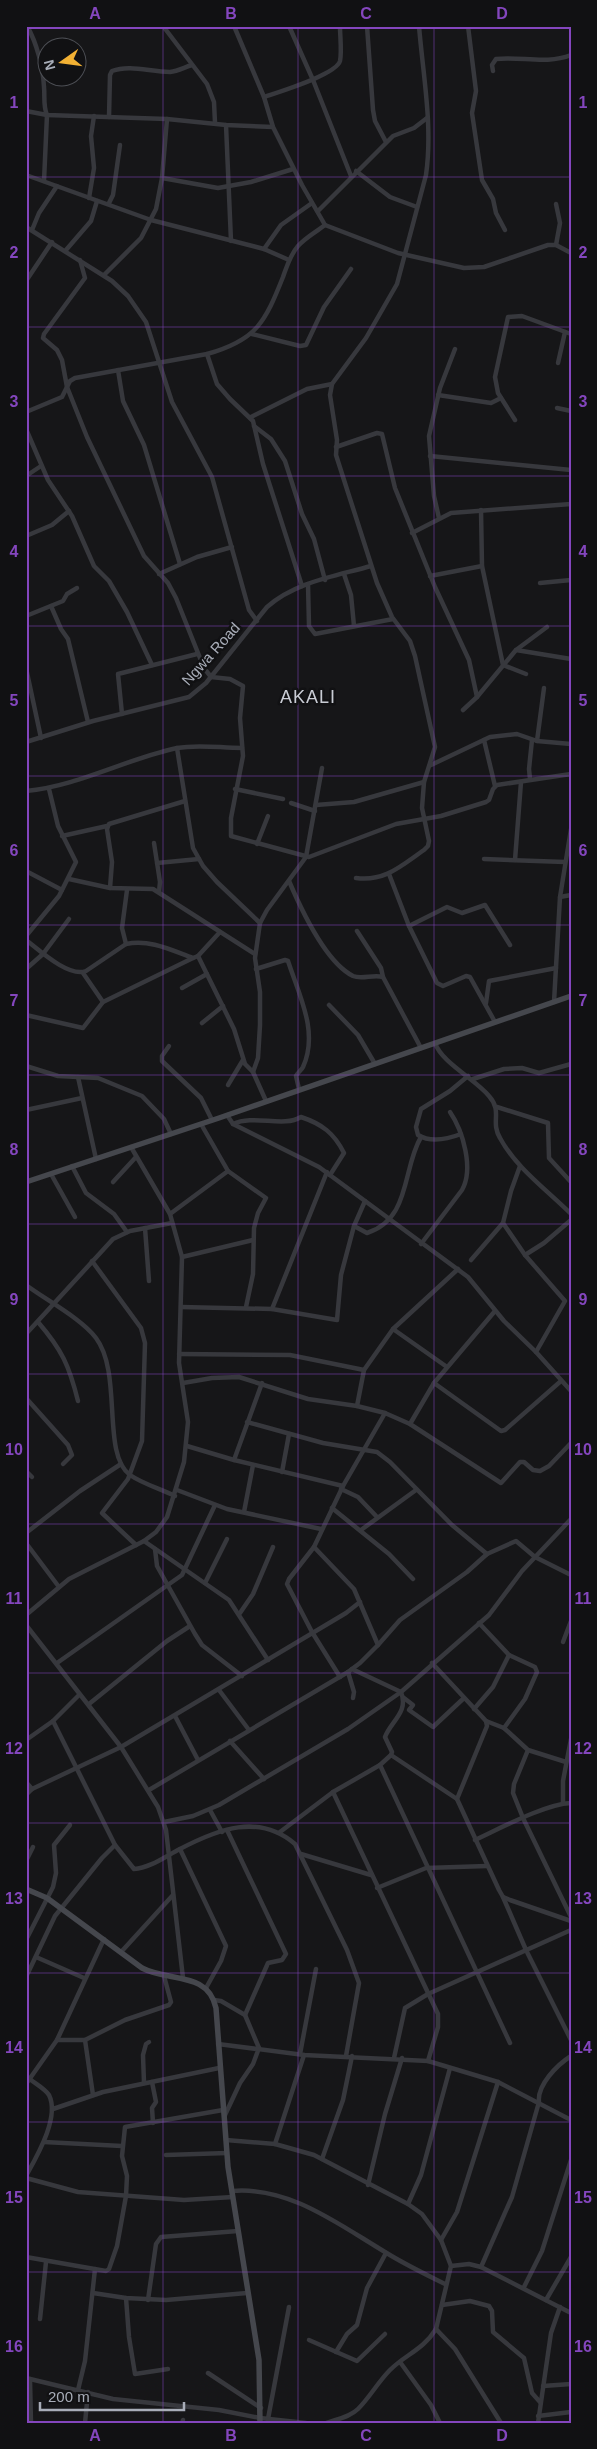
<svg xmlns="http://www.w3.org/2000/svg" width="597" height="2449" viewBox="0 0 597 2449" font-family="Arial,sans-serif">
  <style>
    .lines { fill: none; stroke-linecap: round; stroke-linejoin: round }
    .street { stroke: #37383d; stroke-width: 4.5 }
    .secondary { stroke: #45474d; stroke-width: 5.5 }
    .grid { fill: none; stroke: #8446be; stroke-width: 1; stroke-opacity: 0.55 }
    .labels { text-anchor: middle; stroke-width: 5; stroke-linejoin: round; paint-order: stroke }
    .street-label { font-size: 15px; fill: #a8adb8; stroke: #111113 }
    .quarter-label { font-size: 18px; letter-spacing: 1px; fill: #c9ccd4; stroke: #111113 }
    .neatline { fill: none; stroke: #8446be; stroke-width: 2 }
    .grid-label { font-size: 16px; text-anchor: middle; font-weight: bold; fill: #8446be }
  </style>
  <rect width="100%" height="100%" fill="#161618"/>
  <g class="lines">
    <g class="street">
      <path d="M27 26C37 43 43 68 44 87 45 97 43 106 47 115L44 181"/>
      <path d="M163 26 207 84 214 102 215 123"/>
      <path d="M234 26 264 97 273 127 302 185 325 225 398 253 464 268 484 267 548 245H556L571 253"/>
      <path d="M289 26 313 80 351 176"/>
      <path d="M367 26 373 110 375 121 386 142"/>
      <path d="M468 26 476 91 472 113 482 180 493 199 496 213 505 230"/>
      <path d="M493 71 492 65 496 59C521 56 546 65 571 55"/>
      <path d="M264 97C278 92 336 75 340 61 342 51 340 37 340 26"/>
      <path d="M26 111 47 115 167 119 226 125 273 127"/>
      <path d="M109 117 110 75 112 71C130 64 150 72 170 72 178 71 185 67 192 65"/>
      <path d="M226 125 231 241"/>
      <path d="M356 171 390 197 417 207"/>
      <path d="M26 175 151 220 264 249 289 260"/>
      <path d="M162 178 218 188 251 182 293 169"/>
      <path d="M89 198 94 168 91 136 94 116"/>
      <path d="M109 203 113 195 120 145"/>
      <path d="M318 211 393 136 414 128 427 118"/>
      <path d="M26 227 112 281 128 296 146 322 172 402 212 477 249 610 257 621"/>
      <path d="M32 230 39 213 57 186"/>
      <path d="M556 245 560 223 556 204"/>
      <path d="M264 249 281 225 312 203"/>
      <path d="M66 250 91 221 97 201"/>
      <path d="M80 260 85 278 44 334 43 338 57 350 62 360 67 387 87 437 144 556 168 583 176 598 204 668 211 677 230 679 243 686 240 718 243 756 231 818V836L309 857 396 824 441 816 486 802 489 800 493 789 497 785 571 774"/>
      <path d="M104 275 141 238 156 209 162 178 167 119"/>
      <path d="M26 281 52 242"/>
      <path d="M252 334 300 346 306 345 324 307 351 269"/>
      <path d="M207 354 217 384 230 399 253 421 263 464 302 586"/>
      <path d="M558 363 565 332"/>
      <path d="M118 370 123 401 144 445 180 564"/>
      <path d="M438 395 491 403 501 398"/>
      <path d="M557 408 571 411"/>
      <path d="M26 412 62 397 70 381 75 378 207 354C257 340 265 322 283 277 287 266 290 255 298 246 306 237 316 232 325 225"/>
      <path d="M251 417 307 389 332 384"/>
      <path d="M515 420 498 393 495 377 508 317 522 316 571 334"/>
      <path d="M254 426 271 439 285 461 302 514 314 539 325 580"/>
      <path d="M26 429 48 480 72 516 94 566 109 581 127 612 152 665"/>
      <path d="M336 447 377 433 382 434 395 488 435 587 469 660 477 697"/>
      <path d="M430 456 571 470"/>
      <path d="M26 476 41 466"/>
      <path d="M481 510 482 566 503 665 526 674"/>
      <path d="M439 518 434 496 429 436 440 388 455 349"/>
      <path d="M412 533 451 513 571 504"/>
      <path d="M26 536 52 525 69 511"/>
      <path d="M159 574 197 557 232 547"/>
      <path d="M344 574 351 595 354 626"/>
      <path d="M430 576 482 566"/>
      <path d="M540 583 571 580"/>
      <path d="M308 584 309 626 315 634 393 619"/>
      <path d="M51 606 61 629 68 639 88 722"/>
      <path d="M26 616 63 601 67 594 77 588"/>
      <path d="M516 650 571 659"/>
      <path d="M26 668 41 738"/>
      <path d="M463 710 477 697 516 650 547 627"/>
      <path d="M122 714 118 674 197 654"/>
      <path d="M484 740 495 786"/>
      <path d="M537 741 544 688"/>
      <path d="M26 742 93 721 189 697 206 683 267 607C295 582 336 576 371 566"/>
      <path d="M177 748 193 848 203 866 217 882 260 923"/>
      <path d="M431 765 490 737 517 734 537 741 571 744"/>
      <path d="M530 779 529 769 532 740"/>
      <path d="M235 789 283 799"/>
      <path d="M26 791C78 786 126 759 177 748 199 744 220 748 242 748"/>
      <path d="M291 803 315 811"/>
      <path d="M316 805 354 802 424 782"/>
      <path d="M62 836 107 826"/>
      <path d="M154 843 160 882 159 892"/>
      <path d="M257 844 268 816"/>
      <path d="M484 859 565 862"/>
      <path d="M515 860 521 782"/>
      <path d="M157 863 199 859"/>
      <path d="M26 871 62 890"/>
      <path d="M389 874 409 926 437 983 443 986 466 976 470 977 495 1022"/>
      <path d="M356 878C385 882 402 865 424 850L428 846 429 841 422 808 424 782 435 747 415 656 410 641 392 617 377 583 336 455 337 440 330 395 332 384 366 338 397 284 426 175C433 126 423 75 419 26"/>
      <path d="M69 879 110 888 153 889 255 954"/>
      <path d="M289 881C301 909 325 962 353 976 362 980 373 974 383 977"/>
      <path d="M110 888 112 862 107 829 109 824 185 801"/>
      <path d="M560 897 571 895"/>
      <path d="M409 926 447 907 462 913 485 905 510 945"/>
      <path d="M357 931 381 968 383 977 421 1048"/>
      <path d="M26 936 59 896 76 862 58 826 49 789"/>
      <path d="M26 940C39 950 69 978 86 971L126 944C150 939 171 950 193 958L198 956 220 932"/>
      <path d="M126 944 122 928 127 890"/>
      <path d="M198 956 234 1029 245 1064 253 1072 266 1101"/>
      <path d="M26 969 43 954 69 919"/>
      <path d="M256 969 285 960 288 961C299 995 319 1032 303 1067 301 1071 298 1072 296 1076L299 1089"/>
      <path d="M83 973 103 1002"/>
      <path d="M182 988 207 974"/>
      <path d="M554 1002 560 897 571 829"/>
      <path d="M486 1003 489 981 556 968"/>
      <path d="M329 1005 358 1035 375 1064"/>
      <path d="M26 1015 83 1028 103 1002 193 958"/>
      <path d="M202 1023 223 1006"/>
      <path d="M435 1043C442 1063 475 1079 489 1096 503 1112 490 1121 500 1138 516 1168 547 1190 571 1214"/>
      <path d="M169 1046 162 1056V1061L201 1098 212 1120"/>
      <path d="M26 1066 58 1076 98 1078 142 1096 164 1119 171 1134"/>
      <path d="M253 1072 258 1058 260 1025V992L255 958 260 923 267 910 306 857 322 768"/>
      <path d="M78 1077 96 1159"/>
      <path d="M473 1079 504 1069 522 1068 539 1073 571 1064"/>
      <path d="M228 1085 243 1060"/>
      <path d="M497 1107 548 1123 549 1158 570 1181"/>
      <path d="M26 1110 82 1098"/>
      <path d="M227 1115 233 1124 319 1167 468 1277 504 1321 536 1352 571 1391"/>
      <path d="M201 1124 228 1171 266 1198 258 1213 254 1228 253 1274 246 1307"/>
      <path d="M233 1124C254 1114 283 1128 301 1117 322 1124 334 1133 344 1153L330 1175"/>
      <path d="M461 1134C448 1139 431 1143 418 1135L416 1127 421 1109 450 1091 468 1076"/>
      <path d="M72 1166 86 1193 114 1214 127 1232"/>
      <path d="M520 1166 511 1191 503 1223 525 1255 565 1301 536 1352"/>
      <path d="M51 1174 75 1217"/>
      <path d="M113 1182 136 1157"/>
      <path d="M170 1214 228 1171"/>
      <path d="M354 1226 367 1233C411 1219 402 1169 421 1137"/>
      <path d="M145 1228 149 1281"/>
      <path d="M421 1244 462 1190C474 1169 463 1131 450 1112"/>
      <path d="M525 1255 544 1243 571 1220"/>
      <path d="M182 1257 253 1240"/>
      <path d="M471 1260 503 1223"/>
      <path d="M92 1261 141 1328 145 1343 142 1441 128 1479 102 1513 136 1545"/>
      <path d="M26 1285C46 1300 82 1319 96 1338 123 1374 101 1454 130 1475 143 1484 161 1489 175 1496"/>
      <path d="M181 1307 272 1309 337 1320 341 1275 354 1226 365 1201"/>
      <path d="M272 1309 327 1172"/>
      <path d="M38 1322C62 1350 69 1365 78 1401"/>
      <path d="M393 1329 447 1367"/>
      <path d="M26 1334 113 1239 130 1231 172 1223"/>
      <path d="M179 1354 290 1355 364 1370"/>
      <path d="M183 1383 212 1378 239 1377 308 1399 357 1406 385 1413 410 1424 501 1483 520 1462H524L533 1470 540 1471 549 1466 571 1443"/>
      <path d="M434 1383 501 1431 505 1430 561 1381"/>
      <path d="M26 1398 68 1445 72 1455 63 1464"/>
      <path d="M357 1406 364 1370 393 1329 458 1269"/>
      <path d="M247 1422 323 1443 377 1452 390 1462 452 1525 487 1554"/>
      <path d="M410 1424 434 1383 495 1311"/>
      <path d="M187 1446 234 1460 343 1486"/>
      <path d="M234 1460 262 1383"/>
      <path d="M26 1471 32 1477"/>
      <path d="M282 1472 289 1434"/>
      <path d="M341 1489 358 1497 377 1517"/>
      <path d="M177 1490 227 1509 321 1529"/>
      <path d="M332 1508 389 1554 413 1579"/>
      <path d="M244 1512 253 1465"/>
      <path d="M361 1530 416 1490"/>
      <path d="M26 1533 80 1491 121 1464"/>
      <path d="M144 1541 229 1600 268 1660"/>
      <path d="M26 1543 59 1587"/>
      <path d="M155 1549 157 1566 195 1634 202 1645 242 1676"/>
      <path d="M205 1583 227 1539"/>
      <path d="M240 1613 253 1594 273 1547"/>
      <path d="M26 1615 69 1579 144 1541 156 1532 167 1517 184 1462 188 1422 179 1363 182 1257 170 1214 131 1147"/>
      <path d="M479 1623 509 1655 535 1667 537 1672 525 1699 504 1728"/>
      <path d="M26 1625 121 1747 158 1807 166 1830 183 1978"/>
      <path d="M563 1642 571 1621"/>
      <path d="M378 1645 400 1620 467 1572 487 1554 516 1541 535 1557 571 1575"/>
      <path d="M57 1663 182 1575 215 1505"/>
      <path d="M432 1663 486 1721 487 1726 457 1799 499 1890 503 1897 510 1900 571 1921"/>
      <path d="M352 1669 401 1692C409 1712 391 1721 385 1737L392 1752 391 1755 457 1799"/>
      <path d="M348 1672 354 1692 353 1698"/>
      <path d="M340 1677 312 1632 287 1584 289 1579 314 1547 343 1486 385 1413"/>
      <path d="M219 1690 249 1730"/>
      <path d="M404 1698 413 1705 409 1710 433 1727 464 1698"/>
      <path d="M89 1704 167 1641 190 1626"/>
      <path d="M474 1709 493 1687 509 1655"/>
      <path d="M175 1716 198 1760"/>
      <path d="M53 1721 115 1845 134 1869C150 1868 166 1856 180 1849 218 1829 259 1813 295 1844L347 1950 359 1983 346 2056"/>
      <path d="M486 1721 504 1728 528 1750 566 1762"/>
      <path d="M26 1740 53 1721 79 1695"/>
      <path d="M230 1741 264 1779"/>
      <path d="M528 1750 514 1784 513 1793 523 1818 571 1917"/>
      <path d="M391 1755 380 1765 510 2043"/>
      <path d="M26 1782 32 1789"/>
      <path d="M149 1790 348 1672 360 1663 378 1645 354 1589 314 1547"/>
      <path d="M333 1792 438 2014V2027L428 2061"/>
      <path d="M26 1795 32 1789 121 1747 346 1613 360 1602"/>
      <path d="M563 1803V1781L571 1739"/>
      <path d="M210 1810 222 1832"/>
      <path d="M164 1822 193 1816 219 1805 348 1729 401 1692 489 1615 522 1571 571 1519"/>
      <path d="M227 1830 286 1954 282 1960 268 1963 245 2015"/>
      <path d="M280 1832 333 1792 380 1765"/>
      <path d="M475 1840C499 1829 545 1804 571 1803"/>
      <path d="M180 1849 226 1946 221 1961 206 1988"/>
      <path d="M301 1854 371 1875"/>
      <path d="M26 1861 33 1847"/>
      <path d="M377 1888 426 1868 487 1866"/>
      <path d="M503 1897 526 1950 571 2040"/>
      <path d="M27 1938 53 1887 56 1873 54 1845 70 1825"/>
      <path d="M122 1951 173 1895"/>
      <path d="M36 1957 84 1978"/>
      <path d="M26 1977 55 1916 102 1858 115 1845"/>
      <path d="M214 2000 221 2001 245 2015 259 2048 253 2064 240 2083 225 2115"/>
      <path d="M57 2040H85L125 2020 169 2005 171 2002 164 1976"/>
      <path d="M85 2040 93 2095"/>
      <path d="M218 2044 304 2055 428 2061 498 2082 571 2120"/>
      <path d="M300 2054 316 1969"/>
      <path d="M394 2058 405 2008 428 1994 571 1930"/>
      <path d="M152 2082 156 2102 152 2108 153 2123"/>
      <path d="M144 2083 143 2055 146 2044 149 2042"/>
      <path d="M26 2084 57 2040 104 1939"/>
      <path d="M53 2109 103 2092 219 2068"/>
      <path d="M226 2140 275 2144 314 2155 408 2204 422 2214 441 2240 451 2266 436 2329C423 2350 406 2354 390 2370 378 2382 370 2397 358 2409 350 2417 337 2419 326 2423"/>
      <path d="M44 2142 122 2146"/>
      <path d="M275 2144 304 2055"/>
      <path d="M166 2155 227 2153"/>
      <path d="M322 2159 343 2100 352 2056"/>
      <path d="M26 2176C37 2156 60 2117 49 2095 45 2089 36 2084 31 2080"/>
      <path d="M26 2178 78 2192 184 2200 233 2197"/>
      <path d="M368 2185 385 2114 402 2058"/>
      <path d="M232 2191C289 2186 338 2224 385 2252 404 2264 425 2274 445 2284"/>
      <path d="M408 2204 421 2175 450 2068"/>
      <path d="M441 2240 457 2212 498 2082"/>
      <path d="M26 2257 106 2271 109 2269 117 2246 126 2196 127 2176 122 2156 125 2127 223 2110"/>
      <path d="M451 2266 469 2264 481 2267 571 2313"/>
      <path d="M481 2267 512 2197 539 2102C537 2085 557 2065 571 2056"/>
      <path d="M524 2287 542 2251 571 2160"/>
      <path d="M93 2293 126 2298 166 2300 247 2293"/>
      <path d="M126 2298 129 2337 135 2374 168 2369"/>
      <path d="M148 2300 156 2244 161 2237 238 2231"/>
      <path d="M546 2300 571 2257"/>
      <path d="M442 2305 470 2301 489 2306 492 2311 493 2332 524 2358 532 2393 540 2402"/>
      <path d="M40 2319 46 2262"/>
      <path d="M436 2329 455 2349 501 2423"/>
      <path d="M309 2340 357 2361 385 2334"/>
      <path d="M336 2352 347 2334 357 2325 367 2288 386 2253"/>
      <path d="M400 2362 431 2405 440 2423"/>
      <path d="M208 2373 261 2408"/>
      <path d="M26 2378 113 2399 219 2410 260 2418 306 2423"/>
      <path d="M30 2379 31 2423"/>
      <path d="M543 2386 571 2384"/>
      <path d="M78 2390 85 2361 95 2269"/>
      <path d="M538 2416 571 2412"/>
      <path d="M268 2419 289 2307"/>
      <path d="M85 2423 88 2392"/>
      <path d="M182 2423 183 2420"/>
      <path d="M538 2423 551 2333 560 2307"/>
    </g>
    <g class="secondary">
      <path d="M26 1182 219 1118 571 996"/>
      <path d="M26 1889 47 1898 142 1968C168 1982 208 1971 216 2008L228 2167 259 2360 260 2423"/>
    </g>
  </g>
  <path class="grid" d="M163 26V2423M298 26V2423M434 26V2423M26 177H571M26 327H571M26 476H571M26 626H571M26 776H571M26 925H571M26 1075H571M26 1224H571M26 1374H571M26 1524H571M26 1673H571M26 1823H571M26 1973H571M26 2122H571M26 2272H571"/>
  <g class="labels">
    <g class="street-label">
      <text transform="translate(211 654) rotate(-48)" y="5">Ngwa Road</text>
    </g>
    <g class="quarter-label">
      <text x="308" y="703">AKALI</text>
    </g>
  </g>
  <rect width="597" height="2449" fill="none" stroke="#111113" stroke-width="55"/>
  <g transform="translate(62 62) rotate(256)"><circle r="24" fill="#111113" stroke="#4d4f55"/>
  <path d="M0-4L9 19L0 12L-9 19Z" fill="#f2b134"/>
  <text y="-8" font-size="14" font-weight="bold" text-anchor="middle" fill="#a8adb8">N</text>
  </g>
  <path d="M40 2402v8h144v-8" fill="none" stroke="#a8adb8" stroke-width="2.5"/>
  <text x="48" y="2402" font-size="15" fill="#a8adb8" stroke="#111113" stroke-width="4" paint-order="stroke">200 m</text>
  <rect x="28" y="28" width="542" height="2394" class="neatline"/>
  <g class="grid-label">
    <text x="95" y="19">A</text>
    <text x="231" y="19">B</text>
    <text x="366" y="19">C</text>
    <text x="502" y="19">D</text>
    <text x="14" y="108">1</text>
    <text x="583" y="108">1</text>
    <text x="14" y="258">2</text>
    <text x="583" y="258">2</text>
    <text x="14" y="407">3</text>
    <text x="583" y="407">3</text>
    <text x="14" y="557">4</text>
    <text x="583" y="557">4</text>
    <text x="14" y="706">5</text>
    <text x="583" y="706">5</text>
    <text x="14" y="856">6</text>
    <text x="583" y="856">6</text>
    <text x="14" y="1006">7</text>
    <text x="583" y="1006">7</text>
    <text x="14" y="1155">8</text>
    <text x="583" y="1155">8</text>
    <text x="14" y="1305">9</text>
    <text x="583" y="1305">9</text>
    <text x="14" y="1455">10</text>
    <text x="583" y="1455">10</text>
    <text x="14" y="1604">11</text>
    <text x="583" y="1604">11</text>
    <text x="14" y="1754">12</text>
    <text x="583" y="1754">12</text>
    <text x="14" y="1904">13</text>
    <text x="583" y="1904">13</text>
    <text x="14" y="2053">14</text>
    <text x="583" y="2053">14</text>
    <text x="14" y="2203">15</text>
    <text x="583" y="2203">15</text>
    <text x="14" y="2352">16</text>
    <text x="583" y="2352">16</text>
    <text x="95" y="2441">A</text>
    <text x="231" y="2441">B</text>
    <text x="366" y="2441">C</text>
    <text x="502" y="2441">D</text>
  </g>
</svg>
